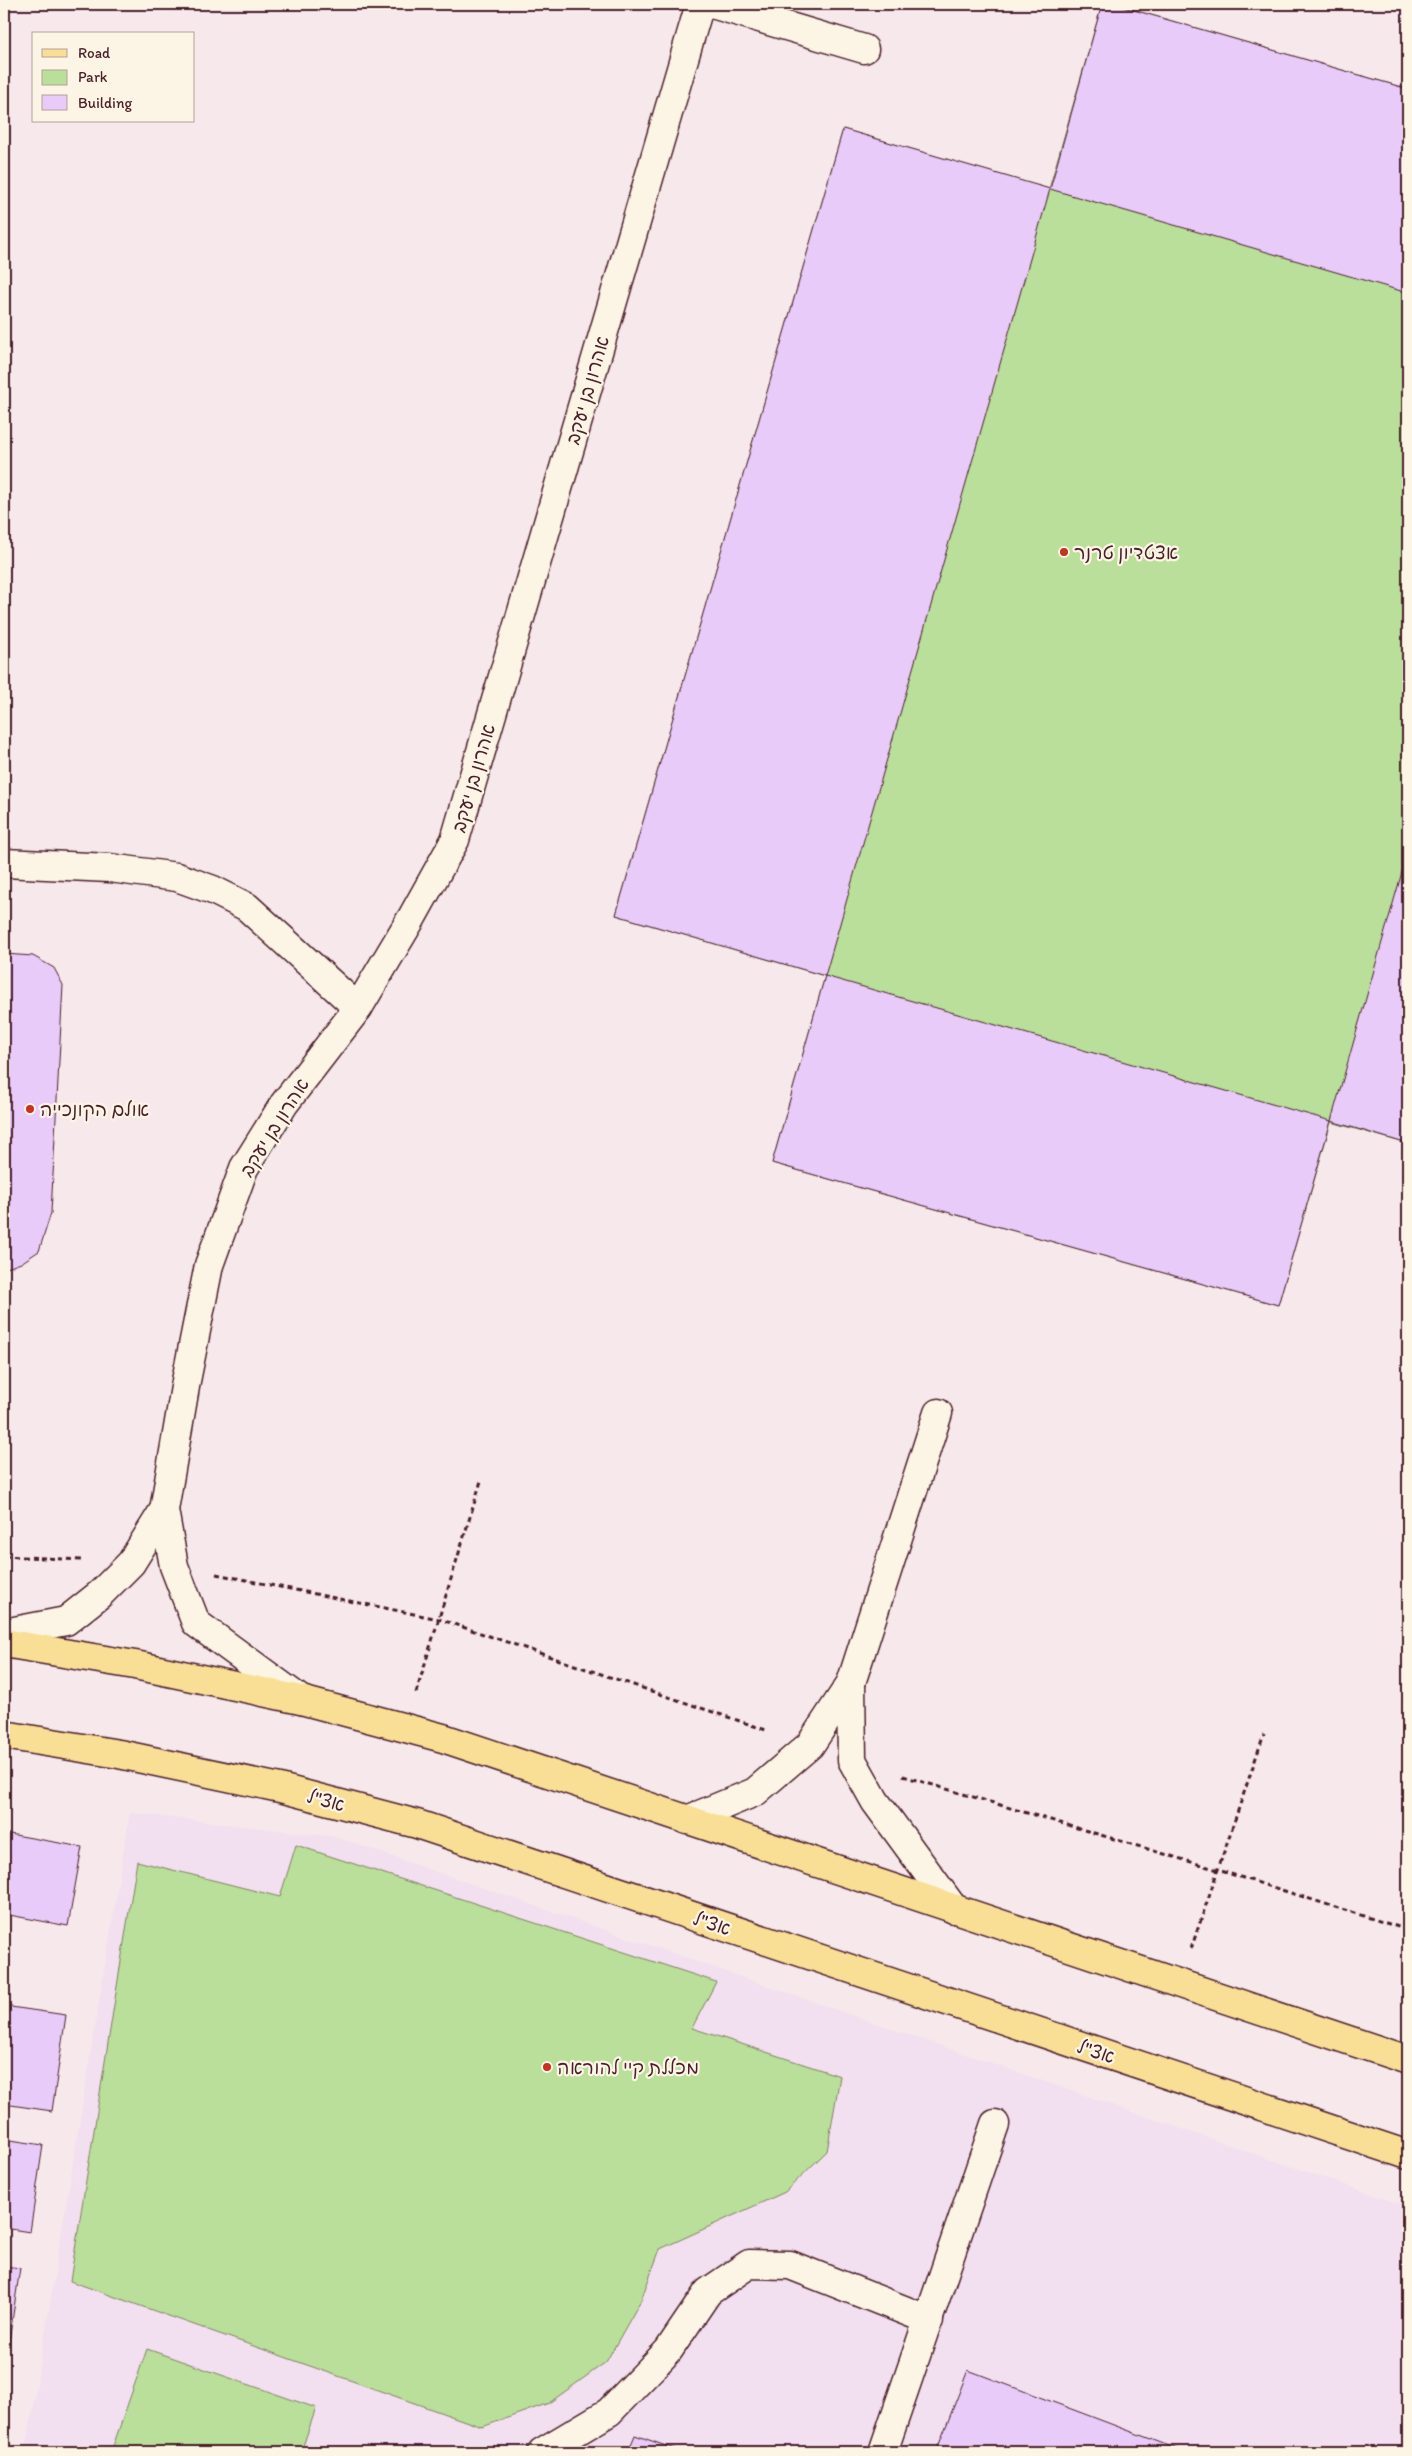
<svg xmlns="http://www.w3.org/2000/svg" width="1412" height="2456" viewBox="0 0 1412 2456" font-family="Itim,'Playpen Sans Hebrew',sans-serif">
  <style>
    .built { fill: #f2dfef }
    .green { fill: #b9df9a; stroke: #827f62 }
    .building { fill: #e8cbf9; stroke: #4a1f2b }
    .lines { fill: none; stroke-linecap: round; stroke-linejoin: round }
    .minor-casing { stroke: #4a1f2b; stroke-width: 31 }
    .major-casing { stroke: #4a1f2b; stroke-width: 31 }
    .path { stroke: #4a1f2b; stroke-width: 3; stroke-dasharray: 5 4; stroke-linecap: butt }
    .minor { stroke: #fcf5e5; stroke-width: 28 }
    .major { stroke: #f9df96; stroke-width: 28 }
    .poi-dot { fill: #c8321e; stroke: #fcf5e5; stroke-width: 2 }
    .labels { text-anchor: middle; stroke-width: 4.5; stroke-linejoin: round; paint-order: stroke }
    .street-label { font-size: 19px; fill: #4a1f2b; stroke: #fcf5e5 }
    .poi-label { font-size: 19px; fill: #4a1f2b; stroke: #fcf5e5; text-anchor: start }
  </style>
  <rect width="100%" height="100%" fill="#f6e8eb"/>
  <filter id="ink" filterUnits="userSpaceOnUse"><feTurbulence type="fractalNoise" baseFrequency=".02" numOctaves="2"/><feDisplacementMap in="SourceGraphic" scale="10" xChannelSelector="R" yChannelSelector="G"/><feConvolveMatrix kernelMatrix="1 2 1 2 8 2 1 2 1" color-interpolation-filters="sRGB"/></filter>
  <g filter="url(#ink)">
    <path class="built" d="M130 1813 335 1837 1408 2207V2452H26Z"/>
    <g class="green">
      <path d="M1102 4H1113L1408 89V1144L1331 1122 1278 1305 772 1163 825 976 616 915 843 129 1049 189Z"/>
      <path d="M296 1845 716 1982 692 2028 840 2076 827 2151 785 2192 660 2249 641 2300 606 2362 549 2403 482 2427 70 2281 137 1861 280 1897Z"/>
      <path d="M147 2349 316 2408 301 2452H111Z"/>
    </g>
    <g class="building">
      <path d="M1102 4H1113L1408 89V293L1050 189Z"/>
      <path d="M843 129 1050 189 825 976 616 915Z"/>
      <path d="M1408 851V1144L1331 1121Z"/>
      <path d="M4 954 33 956 54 968 63 985 51 1213 39 1251 21 1263 4 1269Z"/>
      <path d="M825 976 1331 1121 1278 1305 772 1163Z"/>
      <path d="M4 1833 82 1847 68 1926 4 1914Z"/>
      <path d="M4 2006 66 2015 52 2111 4 2104Z"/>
      <path d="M4 2139 43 2145 30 2232 4 2228Z"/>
      <path d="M4 2266 20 2268 7 2355H4Z"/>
      <path d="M968 2370 1185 2452H936Z"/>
      <path d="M635 2435 683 2452H628Z"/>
    </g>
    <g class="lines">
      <defs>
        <g id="minor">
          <path d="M712 4 864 49"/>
          <path d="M4 863 110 868 177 877 213 890 247 907 358 1008"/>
          <path d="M4 1633 66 1621 100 1594 131 1563 164 1510"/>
          <path d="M851 1683 852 1760 875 1801 954 1909"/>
          <path d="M301 1700 196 1623 174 1566 164 1510 186 1381 209 1265 244 1168 284 1104 358 1008 411 919 455 840 700 4"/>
          <path d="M687 1820 755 1792 810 1745 851 1683 938 1413"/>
          <path d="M542 2452 609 2412 668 2351 708 2292 749 2264 790 2265 929 2320"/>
          <path d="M883 2452 995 2124"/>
        </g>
        <g id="major">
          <path d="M4 1643 135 1665 301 1700 443 1738 1408 2060"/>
          <path d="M4 1735 119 1754 280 1788 417 1824 1408 2155"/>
        </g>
      </defs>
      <use href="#minor" class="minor-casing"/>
      <use href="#major" class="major-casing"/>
      <g class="path">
        <path d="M4 1556 83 1560"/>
        <path d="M216 1574 439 1619 769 1731"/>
        <path d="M416 1693 481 1481"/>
        <path d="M903 1776 1218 1870 1408 1930"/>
        <path d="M1191 1949 1264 1734"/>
      </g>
      <use href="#minor" class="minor"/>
      <use href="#major" class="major"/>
    </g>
  </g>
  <g class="poi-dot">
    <circle cx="1064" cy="552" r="5"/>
    <circle cx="30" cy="1109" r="5"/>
    <circle cx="547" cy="2067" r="5"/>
  </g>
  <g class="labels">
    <g class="street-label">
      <text transform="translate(587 390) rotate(-74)" y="7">אהרון בן יעקב</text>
      <text transform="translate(473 778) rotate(-74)" y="7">אהרון בן יעקב</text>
      <text transform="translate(274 1127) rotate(-58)" y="7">אהרון בן יעקב</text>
      <text transform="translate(326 1800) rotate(15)" y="7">אצ"ל</text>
      <text transform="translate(712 1923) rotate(18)" y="7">אצ"ל</text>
      <text transform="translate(1096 2051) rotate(18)" y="7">אצ"ל</text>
    </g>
    <g class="poi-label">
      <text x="1074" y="559">אצטדיון טרנר</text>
      <text x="40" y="1116">אולם הקונכייה</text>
      <text x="557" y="2074">מכללת קיי להוראה</text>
    </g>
  </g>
  <rect width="1412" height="2456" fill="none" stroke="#fcf5e5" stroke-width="20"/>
  <rect x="10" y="10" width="1392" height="2436" fill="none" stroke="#4a1f2b" stroke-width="2" filter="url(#ink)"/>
  <rect x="32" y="32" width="162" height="90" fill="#fcf5e5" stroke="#b59f9b"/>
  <rect x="42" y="49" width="25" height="8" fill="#f9df96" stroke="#b59f9b"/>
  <text x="78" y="58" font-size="15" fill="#4a1f2b">Road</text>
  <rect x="42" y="70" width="25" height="15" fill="#b9df9a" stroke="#b59f9b"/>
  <text x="78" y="82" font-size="15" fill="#4a1f2b">Park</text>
  <rect x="42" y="95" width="25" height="15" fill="#e8cbf9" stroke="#b59f9b"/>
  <text x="78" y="108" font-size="15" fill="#4a1f2b">Building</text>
</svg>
